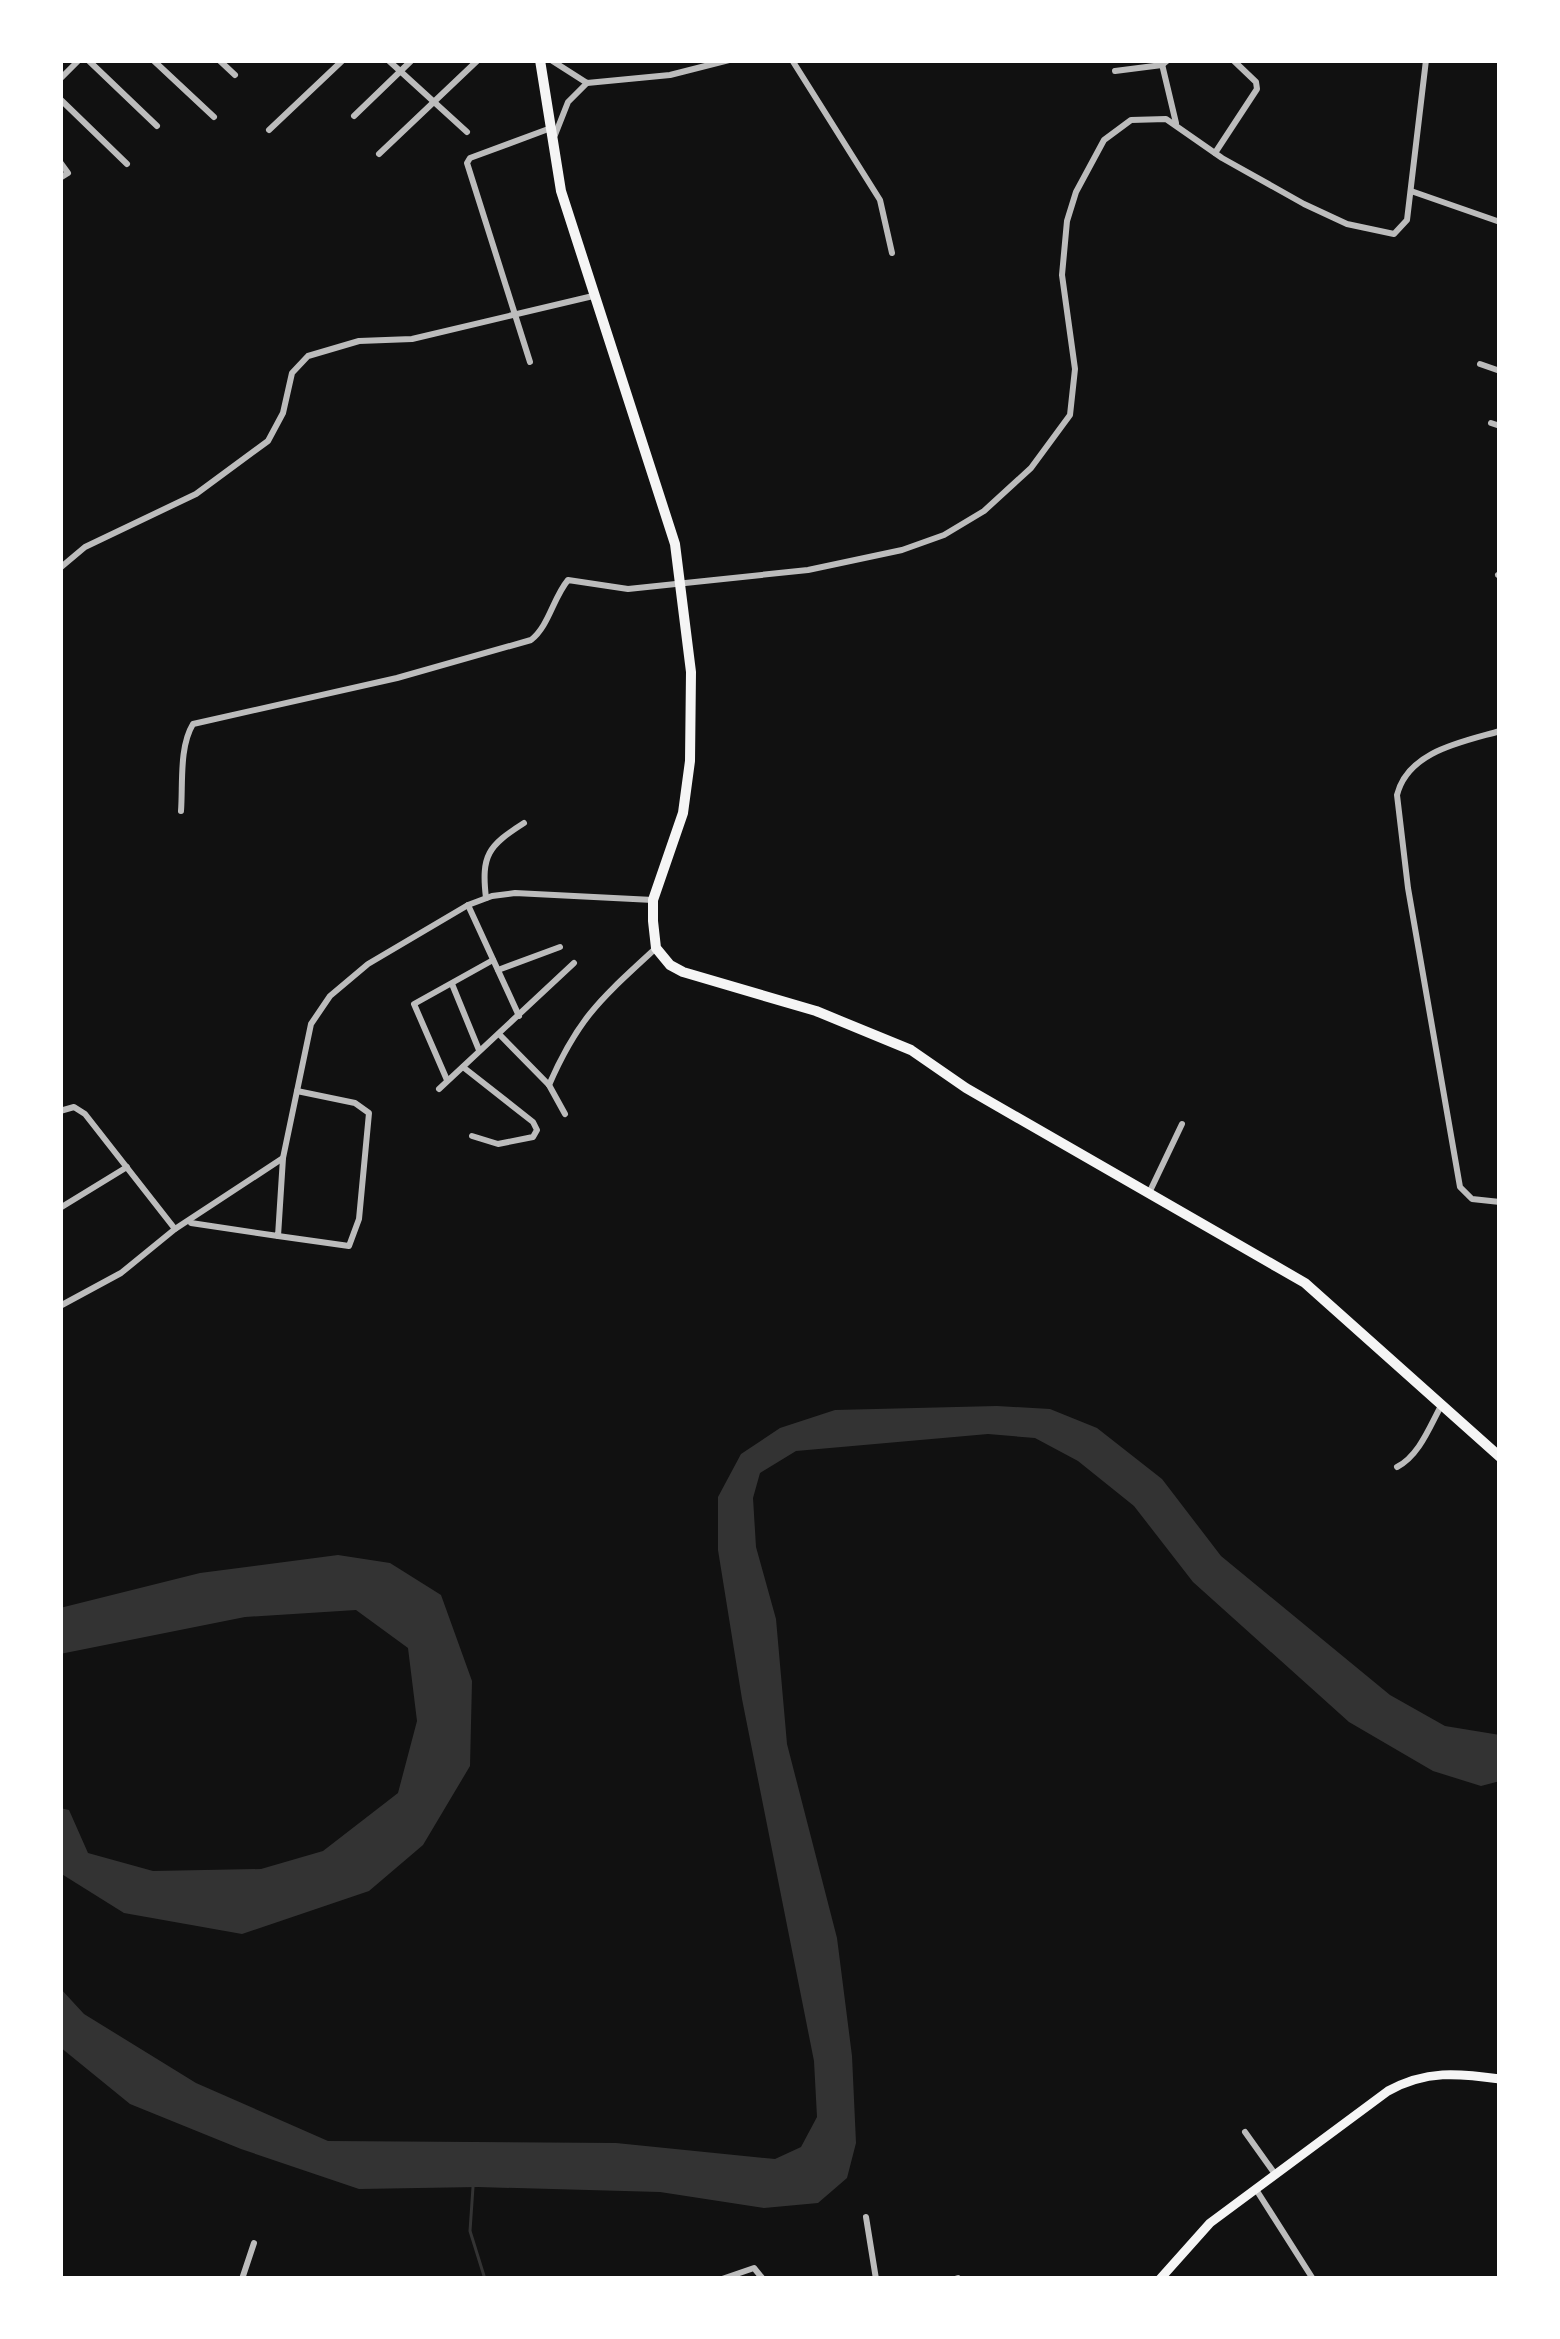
<svg xmlns="http://www.w3.org/2000/svg" width="1560" height="2339" viewBox="0 0 1560 2339" font-family="Quicksand,sans-serif">
  <style>
    .water { fill: #333 }
    .lines { fill: none; stroke-linecap: round; stroke-linejoin: round }
    .stream { stroke: #333; stroke-width: 3 }
    .minor { stroke: #bcbcbc; stroke-width: 6 }
    .primary { stroke: #f5f5f5; stroke-width: 9 }
    .trunk { stroke: #f5f5f5; stroke-width: 10 }
  </style>
  <rect width="100%" height="100%" fill="#111"/>
  <g class="water">
    <path d="M997 1406 1050 1409 1097 1428 1162 1479 1221 1556 1390 1695 1445 1726 1500 1735V1781L1481 1786 1433 1771 1349 1722 1193 1582 1134 1506 1078 1461 1035 1438 988 1434 796 1451 760 1473 753 1498 756 1547 776 1619 787 1744 837 1938 852 2056 856 2143 847 2178 818 2203 764 2208 660 2192 478 2187 359 2189 241 2149 130 2104 60 2047V1988L84 2014 196 2083 328 2141 616 2143 775 2159 801 2147 817 2117 814 2061 742 1699 718 1550V1497L741 1454 780 1428 835 1410Z"/>
    <path d="M338 1555 390 1563 441 1595 472 1681 470 1766 423 1845 369 1891 242 1934 124 1913 60 1873V1808L69 1810 88 1853 153 1871 261 1869 323 1851 398 1793 417 1721 408 1648 356 1610 245 1617 60 1654V1608L200 1573Z"/>
  </g>
  <g class="lines">
    <path class="stream" d="M473 2187 470 2231 485 2279"/>
    <g class="minor">
      <path d="M88 60 157 126"/>
      <path d="M153 60 214 117"/>
      <path d="M219 60 235 75"/>
      <path d="M388 60 467 132"/>
      <path d="M551 60 587 83 670 75 729 60"/>
      <path d="M792 60 880 200 892 253"/>
      <path d="M1161 60 1176 123"/>
      <path d="M1115 71 1162 65 1168 60"/>
      <path d="M60 79 79 60"/>
      <path d="M60 99 127 164"/>
      <path d="M354 116 412 60"/>
      <path d="M269 130 343 60"/>
      <path d="M555 135 568 102 587 83"/>
      <path d="M1215 153 1257 89 1256 82 1233 60"/>
      <path d="M379 154 478 60"/>
      <path d="M60 162 68 173 60 178"/>
      <path d="M1411 191 1500 222"/>
      <path d="M530 362 467 163 470 158 551 128"/>
      <path d="M1480 364 1500 371"/>
      <path d="M1491 423 1500 426"/>
      <path d="M60 568 85 547 196 494 268 441 283 413 292 373 308 356 359 341 412 339 593 296"/>
      <path d="M1498 575 1500 574"/>
      <path d="M1500 731C1462 742 1408 751 1397 795L1408 888 1460 1187 1472 1199 1500 1202"/>
      <path d="M181 811C183 784 179 747 193 724L397 678 531 640C549 626 553 598 568 580L628 589 808 570 902 550 944 535 984 511 1031 468 1070 415 1075 369 1062 275 1067 221 1076 192 1104 140 1131 120 1166 119 1222 158 1304 204 1347 224 1394 234 1407 220 1426 60"/>
      <path d="M486 898C481 855 488 846 524 823"/>
      <path d="M468 905 519 1016"/>
      <path d="M498 970 560 947"/>
      <path d="M452 984 479 1050"/>
      <path d="M499 1034 549 1085 565 1114"/>
      <path d="M463 1067 533 1122 537 1130 533 1137 498 1144 472 1136"/>
      <path d="M447 1080 414 1004 493 960"/>
      <path d="M549 1085C579 1016 602 998 656 948"/>
      <path d="M439 1089 574 963"/>
      <path d="M60 1111 74 1107 85 1114 175 1229"/>
      <path d="M1150 1191 1182 1124"/>
      <path d="M60 1208 127 1167"/>
      <path d="M191 1223 278 1236 283 1158"/>
      <path d="M278 1236 349 1246 359 1219 369 1113 355 1103 297 1091"/>
      <path d="M60 1306 121 1273 175 1229 283 1158 311 1024 330 996 368 964 468 905 492 896 515 893 653 900"/>
      <path d="M1397 1467C1419 1456 1430 1426 1441 1406"/>
      <path d="M1245 2132 1275 2174"/>
      <path d="M1257 2191 1313 2279"/>
      <path d="M866 2217 876 2279"/>
      <path d="M242 2279 254 2243"/>
      <path d="M722 2279 754 2268 763 2279"/>
      <path d="M955 2279 958 2278"/>
    </g>
    <path class="primary" d="M1160 2279 1210 2223 1388 2091C1426 2070 1458 2073 1500 2079"/>
    <path class="trunk" d="M540 60 561 191 675 544 691 672 690 761 683 813 653 900V921L656 948 670 965 683 972 816 1011 911 1050 966 1088 1305 1283 1500 1457"/>
  </g>
  <rect width="1560" height="2339" fill="none" stroke="#ffffff" stroke-width="126"/>
</svg>
